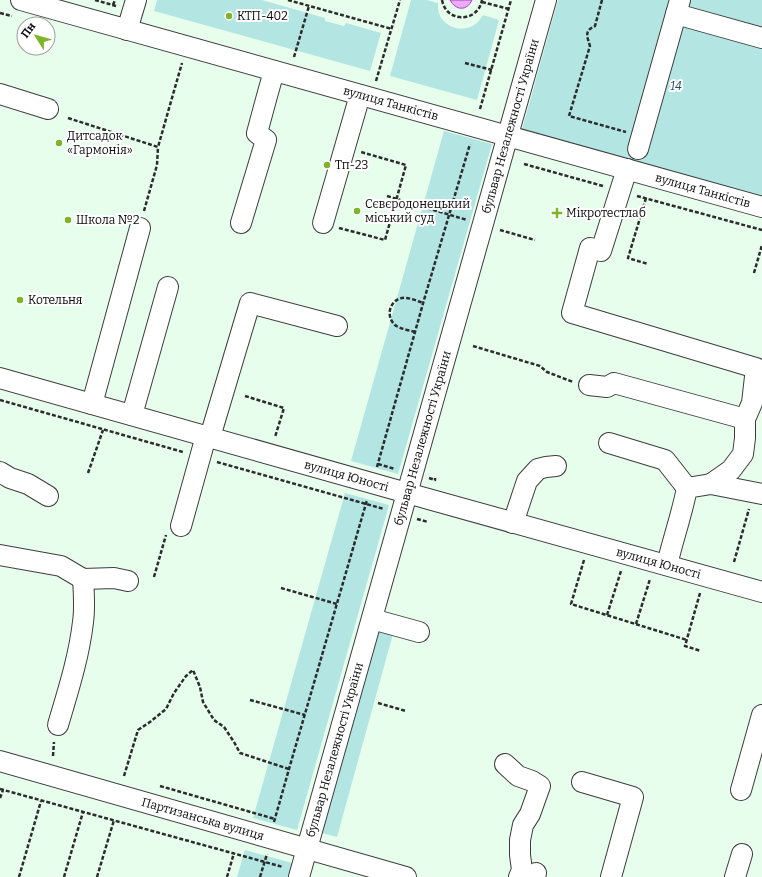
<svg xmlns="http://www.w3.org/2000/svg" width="762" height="877" viewBox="0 0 762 877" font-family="Bitter,serif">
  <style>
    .green { fill: #b3e6e3 }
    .water { fill: #e8adf4; stroke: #b337c9 }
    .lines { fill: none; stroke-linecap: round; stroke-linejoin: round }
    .minor-casing { stroke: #3d3d3d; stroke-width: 22 }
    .path { stroke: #2c2c2c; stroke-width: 2.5; stroke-dasharray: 4 2; stroke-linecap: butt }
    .minor { stroke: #fff; stroke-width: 20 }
    .poi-dot { fill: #7cb527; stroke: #fff; stroke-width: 1.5 }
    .labels { text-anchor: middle; stroke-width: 4; stroke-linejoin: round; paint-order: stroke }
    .poi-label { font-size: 12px; fill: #0a0a0a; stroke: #fff; text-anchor: start }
    .park-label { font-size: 12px; font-style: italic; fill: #1d4e5e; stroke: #fff }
    .street-label { font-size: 12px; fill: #0a0a0a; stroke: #fff }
  </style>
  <rect width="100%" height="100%" fill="#e7feed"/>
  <g class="green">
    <path d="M157 0H262L325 18V21L344 26 346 23 381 33 370 71 154 11Z"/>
    <path d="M411 0H427L438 3C438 7 438 12 440 16 447 29 465 33 477 23 479 21 481 18 483 15L499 20 477 100 390 76Z"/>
    <path d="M558 0H762V200L521 133Z"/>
    <path d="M444 131 492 144 398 474 351 461Z"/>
    <path d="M345 493 389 505 297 830 253 818Z"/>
    <path d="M379 630 393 634 337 837 322 833Z"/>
    <path d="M245 850 292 863 288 877H237Z"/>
  </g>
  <path class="water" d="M450 0H472C467 11 456 11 450 0Z"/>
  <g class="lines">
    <defs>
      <g id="minor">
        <path id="s1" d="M21 0 762 207"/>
        <path d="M680 0 676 14 762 38"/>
        <path d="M127 30 136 0"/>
        <path d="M0 94 48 109"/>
        <path d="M638 149 676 14"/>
        <path d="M627 169 601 251 590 248 572 313 756 368 752 403 745 419"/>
        <path d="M241 223 266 140 257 133 267 96 274 71"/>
        <path d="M323 223 345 147 360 95"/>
        <path id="s2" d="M0 378 407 493 762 592"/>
        <path d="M589 385 607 387 614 383 745 419V438L743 454 731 470 711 484"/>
        <path d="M92 404 140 228"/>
        <path d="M132 415 168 287"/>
        <path d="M210 437 250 303 337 326"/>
        <path d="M609 443 665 460 687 488"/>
        <path d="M0 472 10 478 28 484 48 496"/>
        <path d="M513 523 527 481 538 469 546 467 556 466"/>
        <path d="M181 526 206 436"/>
        <path d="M0 555 61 566 83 579 114 578 128 581"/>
        <path d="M667 565C673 539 682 514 687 488L711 484 762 494"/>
        <path d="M372 619 419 632"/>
        <path d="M58 725C68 691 79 657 83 622 85 608 84 593 83 579"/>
        <path id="s3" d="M0 761 406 877"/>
        <path d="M505 764 518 776 532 781 540 786 530 814 523 825 520 840V855L522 870 519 877"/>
        <path d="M582 782 633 797 611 877"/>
        <path d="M741 790 762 715"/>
        <path id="s4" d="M299 877 546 0"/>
        <path d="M534 877 536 873"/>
        <path d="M735 877 742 854"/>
      </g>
    </defs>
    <use href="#minor" class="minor-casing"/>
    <g class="path">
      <path d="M95 0 116 6"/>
      <path d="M288 0 392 29"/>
      <path d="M442 0C446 23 478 23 482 0"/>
      <path d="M602 0 595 26C584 31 587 36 590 46L569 116 626 132"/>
      <path d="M482 2 509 9"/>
      <path d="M113 5 115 0"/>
      <path d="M0 13 12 16"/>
      <path d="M294 57 309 6"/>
      <path d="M465 63 492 70"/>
      <path d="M376 81 400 0"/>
      <path d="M480 109 511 0"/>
      <path d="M68 118 158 147 182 63"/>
      <path d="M524 164 603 186"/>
      <path d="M387 196 467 220"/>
      <path d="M637 196 762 230"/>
      <path d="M646 198 628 258 648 264"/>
      <path d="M144 211 157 165 158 147"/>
      <path d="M339 228 385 240 406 165 361 152"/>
      <path d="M500 230 535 240"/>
      <path d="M754 273 762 245"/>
      <path d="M415 332C409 330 400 329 395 325 385 316 390 300 402 298 409 297 417 301 423 303"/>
      <path d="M473 346 540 366 547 372 573 382"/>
      <path d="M245 396 284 408 275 437"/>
      <path d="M0 400 183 452"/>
      <path d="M217 462 384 509"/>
      <path d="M378 464 395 469"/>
      <path d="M377 467 424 300 470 144"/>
      <path d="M88 473 103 430"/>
      <path d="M429 478 435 480V478"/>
      <path d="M417 519 428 522"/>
      <path d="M584 560 571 604 687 640"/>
      <path d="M734 562 749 509"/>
      <path d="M154 577 166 535"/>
      <path d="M281 588 337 604"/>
      <path d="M700 593 685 646 701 651"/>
      <path d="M607 615 621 571"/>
      <path d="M636 624 650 579"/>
      <path d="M250 700 305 715"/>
      <path d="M378 703 406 711"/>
      <path d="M53 756 54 742"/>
      <path d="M124 776 138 730 150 722 166 709 174 693 186 676 193 670 200 687 203 702 214 720 224 727 234 742 240 753 289 769"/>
      <path d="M160 786 275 819"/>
      <path d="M0 789 283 867"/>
      <path d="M0 798 3 790"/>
      <path d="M274 822 289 769 367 500"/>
      <path d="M19 877 41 801"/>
      <path d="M64 877 83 812"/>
      <path d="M97 877 114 820"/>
      <path d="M227 877 234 853"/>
      <path d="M260 877 267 854"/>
    </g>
    <use href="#minor" class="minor"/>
  </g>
  <g class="poi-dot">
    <circle cx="229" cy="16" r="4"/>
    <circle cx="59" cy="143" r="4"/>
    <circle cx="327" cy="165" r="4"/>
    <circle cx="357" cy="211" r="4"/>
    <path d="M555 207h4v4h4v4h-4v4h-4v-4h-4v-4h4z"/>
    <circle cx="68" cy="220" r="4"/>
    <circle cx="20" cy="300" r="4"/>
  </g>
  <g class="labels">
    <g class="poi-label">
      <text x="237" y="20">КТП-402</text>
      <text x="67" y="140">Дитсадок<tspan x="67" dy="14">«Гармонія»</tspan></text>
      <text x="335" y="169">Тп-23</text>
      <text x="365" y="208">Сєвєродонецький<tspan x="365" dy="14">міський суд</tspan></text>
      <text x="566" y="217">Мікротестлаб</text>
      <text x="76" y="224">Школа №2</text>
      <text x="28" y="304">Котельня</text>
    </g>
    <g class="park-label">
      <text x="676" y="90">14</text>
    </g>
    <g class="street-label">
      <text dy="4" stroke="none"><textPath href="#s1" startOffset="384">вулиця Танкістів</textPath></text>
      <text dy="4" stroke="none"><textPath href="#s4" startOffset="780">бульвар Незалежності України</textPath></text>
      <text dy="4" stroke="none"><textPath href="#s1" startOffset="708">вулиця Танкістів</textPath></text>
      <text dy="4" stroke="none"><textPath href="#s4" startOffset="456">бульвар Незалежності України</textPath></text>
      <text dy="4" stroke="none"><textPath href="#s2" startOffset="360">вулиця Юності</textPath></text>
      <text dy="4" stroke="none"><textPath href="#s2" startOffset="684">вулиця Юності</textPath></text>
      <text dy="4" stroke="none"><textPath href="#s4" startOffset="132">бульвар Незалежності України</textPath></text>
      <text dy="4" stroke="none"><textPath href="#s3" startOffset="211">Партизанська вулиця</textPath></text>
    </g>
  </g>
  <g transform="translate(36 36) rotate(307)"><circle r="19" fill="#ffffff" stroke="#9d9d9d"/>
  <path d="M0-3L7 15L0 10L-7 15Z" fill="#7cb527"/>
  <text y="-6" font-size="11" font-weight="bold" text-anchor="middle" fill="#0a0a0a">Пн</text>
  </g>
</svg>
